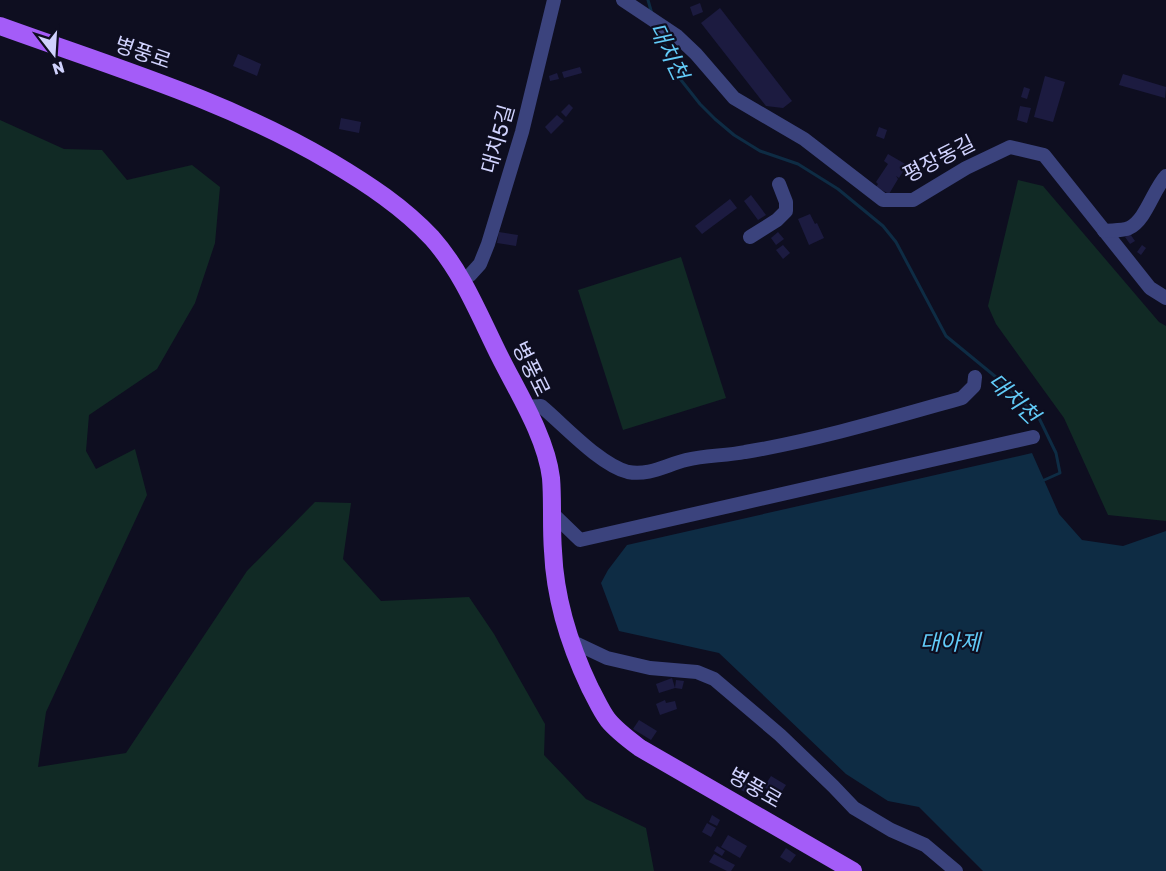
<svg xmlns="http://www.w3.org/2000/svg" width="1166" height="871" viewBox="0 0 1166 871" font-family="Rubik,'Noto Sans KR',sans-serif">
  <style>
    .green { fill: #112a25 }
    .water { fill: #0e2c44 }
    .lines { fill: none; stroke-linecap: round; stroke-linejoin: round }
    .stream { stroke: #0e2c44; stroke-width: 3 }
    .building { fill: #1c1b40 }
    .minor { stroke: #3b437d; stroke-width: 14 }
    .major { stroke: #a45cf8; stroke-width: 18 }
    .labels { text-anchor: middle; stroke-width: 4.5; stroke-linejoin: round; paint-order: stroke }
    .street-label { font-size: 21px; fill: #d0d2fd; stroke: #0e0e20 }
    .water-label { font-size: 22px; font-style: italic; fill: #62cbf8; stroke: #0e0e20 }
  </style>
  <rect width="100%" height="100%" fill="#0e0e20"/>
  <g class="green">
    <path d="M0 120 64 149 102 150 127 180 192 165 220 187 215 243 195 303 157 369 89 415 86 451 96 469 135 449 147 495 46 712 38 767 126 753 247 571 315 502 351 503 343 559 381 601 469 597 494 634 545 724 544 755 586 799 646 828 654 871H0Z"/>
    <path d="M1018 180 1043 186 1159 322 1166 326V521L1108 515 1064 418 996 324 988 306Z"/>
    <path d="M681 257 726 398 623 430 578 290Z"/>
  </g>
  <path class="water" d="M1032 453 1059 514 1082 540 1123 546 1166 531V871H983L919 807 888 801 846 774 719 653 619 631 601 583 608 570 627 545Z"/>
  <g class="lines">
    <g class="stream">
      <path d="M648 0 652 14"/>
      <path d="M655 26 656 32 669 51 677 75 700 104 715 119 734 135 760 151 798 164 838 189 883 226 896 242 946 336 1002 382 1039 418 1056 453 1060 473 1042 481"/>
    </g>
  </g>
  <g class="building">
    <path d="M700 3 703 12 693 16 690 7Z"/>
    <path d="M720 8 792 101 783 108 766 106 701 23Z"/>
    <path d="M238 54 261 64 257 76 233 66Z"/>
    <path d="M580 67 582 73 564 78 562 72Z"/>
    <path d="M557 73 559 79 550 81 549 76Z"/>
    <path d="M1123 74 1166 87 1165 98 1119 85Z"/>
    <path d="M1045 76 1065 82 1053 122 1034 117Z"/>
    <path d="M1024 87 1030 89 1027 99 1021 97Z"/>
    <path d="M569 104 573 108 566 117 561 112Z"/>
    <path d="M1020 106 1031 108 1027 123 1017 120Z"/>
    <path d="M557 115 564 121 551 134 545 127Z"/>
    <path d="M341 118 361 122 359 133 339 129Z"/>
    <path d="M879 127 887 130 884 139 876 136Z"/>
    <path d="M888 154 907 165 899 178 896 176 898 179 889 194 876 187 878 184 876 182 888 164 884 161Z"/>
    <path d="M751 195 766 215 758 220 744 201Z"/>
    <path d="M730 199 737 208 702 234 695 226Z"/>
    <path d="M810 214 815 224 817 223 824 238 809 245 798 219Z"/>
    <path d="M499 232 518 235 516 246 497 243Z"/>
    <path d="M778 232 784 239 776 245 771 238Z"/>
    <path d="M1130 234 1135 241 1130 244 1125 237Z"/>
    <path d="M783 245 790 253 783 259 776 250Z"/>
    <path d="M1142 245 1146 248 1141 255 1137 252Z"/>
    <path d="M672 678 675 688 659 693 656 684Z"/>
    <path d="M676 680 684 681 682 689 675 688Z"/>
    <path d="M665 700 666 703 675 701 677 709 660 715 656 704Z"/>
    <path d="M639 720 657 731 651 740 633 729Z"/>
    <path d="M771 776 786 785 779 796 764 787Z"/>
    <path d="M746 781 765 792 760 800 741 790Z"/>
    <path d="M712 815 720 820 717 826 709 822Z"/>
    <path d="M707 823 716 828 711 837 702 832Z"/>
    <path d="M728 835 747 846 740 858 721 847Z"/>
    <path d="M717 846 725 851 722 856 714 851Z"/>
    <path d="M786 848 796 855 790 863 780 857Z"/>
    <path d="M714 854 735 865 731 871H727L709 862Z"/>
  </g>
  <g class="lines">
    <g class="minor">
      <path d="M623 0 677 36 696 54 734 98 804 139 883 200H913L966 168 1010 147 1044 155 1150 288 1166 298"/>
      <path d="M1104 231C1112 230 1122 231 1129 228 1146 220 1153 190 1166 176"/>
      <path d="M750 237 777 220 786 211V202L779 184"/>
      <path d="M463 279 470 275 480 264 488 244 522 132 554 0"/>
      <path d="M525 407 541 406C564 425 600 465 628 472 649 476 666 465 686 460 705 455 725 456 745 452 818 440 891 418 962 398L974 386 975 377"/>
      <path d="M552 513 580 540 1033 437"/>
      <path d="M571 641 607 658 650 668 697 672 714 679 780 735 833 786 854 808 891 830 925 845 956 871"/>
    </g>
    <path class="major" d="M0 26C113 67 228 101 331 162 368 184 403 207 432 238 463 273 479 315 500 357 518 393 546 437 551 478 553 502 551 527 553 551 555 599 570 646 590 688 596 699 601 711 608 720 617 731 628 739 640 748L853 871"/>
  </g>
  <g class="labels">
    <g class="street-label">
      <text transform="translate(143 53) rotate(19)" y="7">병풍로</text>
      <text transform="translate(498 139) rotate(-74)" y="7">대치5길</text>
      <text transform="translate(939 159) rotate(-27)" y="7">평장동길</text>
      <text transform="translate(531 369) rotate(64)" y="7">병풍로</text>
      <text transform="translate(755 788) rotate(30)" y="7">병풍로</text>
    </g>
    <g class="water-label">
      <text transform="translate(669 51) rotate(64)" y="8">대치천</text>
      <text transform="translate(1014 398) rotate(44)" y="8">대치천</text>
      <text x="950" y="650">대아제</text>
    </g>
  </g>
  <g transform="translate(54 54) rotate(163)" stroke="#0e0e20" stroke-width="4.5" paint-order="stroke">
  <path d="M0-4.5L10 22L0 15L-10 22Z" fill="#d0d2fd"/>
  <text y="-9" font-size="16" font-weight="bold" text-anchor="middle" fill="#d0d2fd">N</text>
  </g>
</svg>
